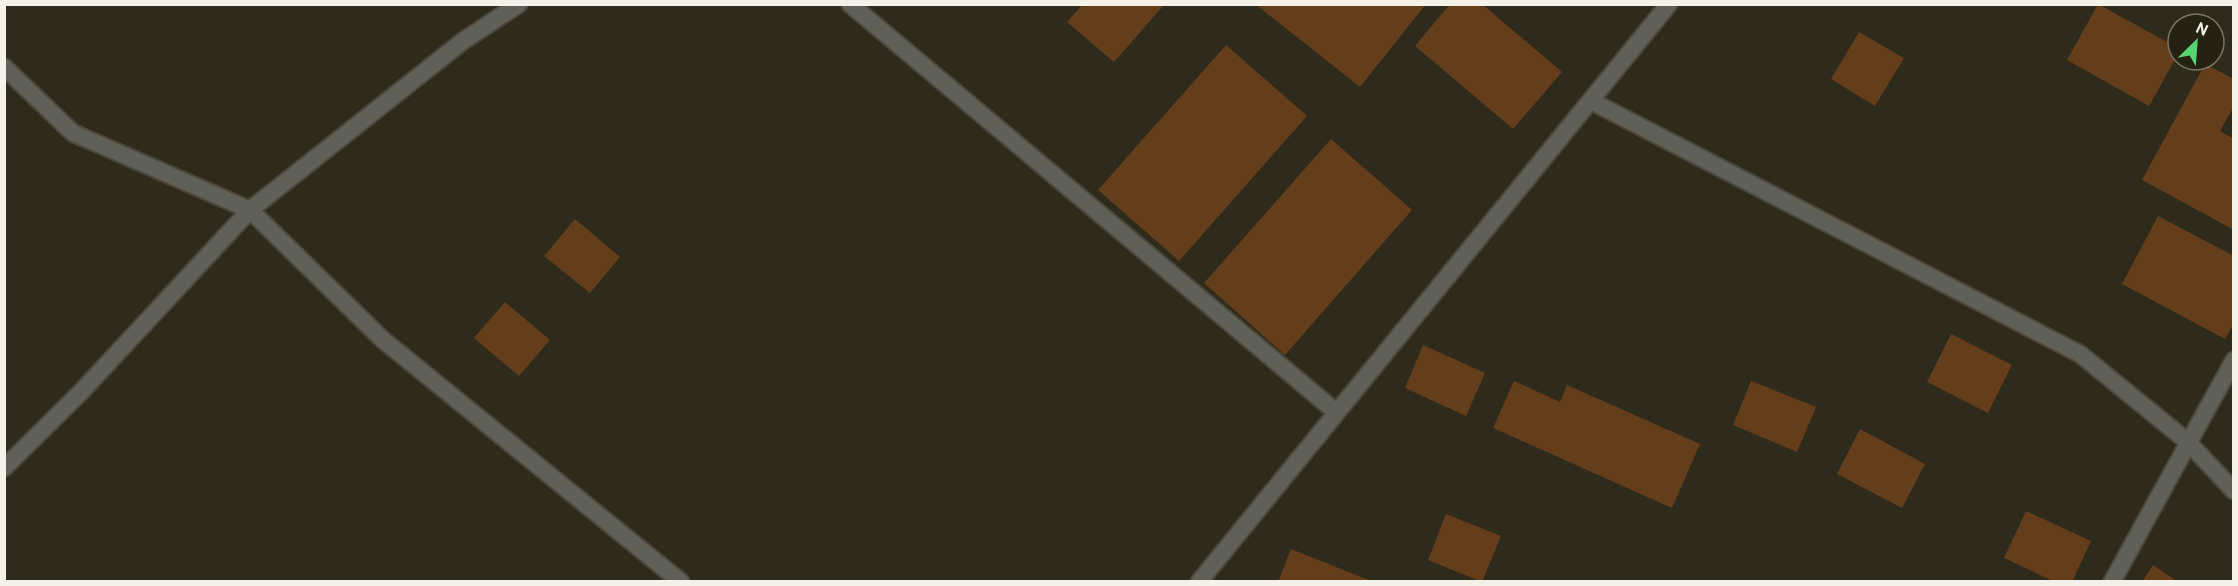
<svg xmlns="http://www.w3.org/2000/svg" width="2238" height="586" viewBox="0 0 2238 586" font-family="Overpass,sans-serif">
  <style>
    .building { fill: #643d1b }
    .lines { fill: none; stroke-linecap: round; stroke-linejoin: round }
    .minor-casing { stroke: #4b4739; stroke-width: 20 }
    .tertiary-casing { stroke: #4b4739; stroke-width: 20 }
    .minor { stroke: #5f6159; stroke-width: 16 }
    .tertiary { stroke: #5f6159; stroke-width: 16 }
  </style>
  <rect width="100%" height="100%" fill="#2f2b1c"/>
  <g class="building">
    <path d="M1255 4H1426L1360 87Z"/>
    <path d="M1450 4H1482L1562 72 1513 129 1415 46Z"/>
    <path d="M2098 4 2178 48V54L2149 106 2067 60Z"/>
    <path d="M1082 5H1164L1114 62 1067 22Z"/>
    <path d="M1859 32 1904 58 1875 106 1831 79Z"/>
    <path d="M1226 45 1307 116 1179 261 1098 190Z"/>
    <path d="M2205 64 2234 79V106L2220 131 2234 139V230L2142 180Z"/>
    <path d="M1331 139 1412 210 1285 355 1204 283Z"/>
    <path d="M2158 216 2234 256V323L2225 339 2122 284Z"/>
    <path d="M575 219 620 257 590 293 544 256Z"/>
    <path d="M505 302 550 340 519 376 474 338Z"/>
    <path d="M1951 334 2012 365 1988 413 1927 382Z"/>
    <path d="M1423 345 1485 373 1466 416 1405 388Z"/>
    <path d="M1514 381 1560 402 1567 385 1700 444 1672 508 1493 428Z"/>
    <path d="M1751 381 1816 407 1797 452 1733 425Z"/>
    <path d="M1860 429 1925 464 1902 508 1837 474Z"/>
    <path d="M2026 511 2091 541 2072 582H2055L2004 558Z"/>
    <path d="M1446 514 1501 536 1482 582 1428 560Z"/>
    <path d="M1291 549 1371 581V582H1278Z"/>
    <path d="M2153 565 2178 582H2142Z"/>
  </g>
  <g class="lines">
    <defs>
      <g id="minor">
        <path d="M850 4 1336 412"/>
        <path d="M4 67 73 133 250 210 382 339 681 582"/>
        <path d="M1591 101 2080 354 2188 442 2234 491"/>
        <path d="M4 468 81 392 250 210 463 41 519 4"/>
        <path d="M2112 582 2234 360"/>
      </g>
      <path id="tertiary" d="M1199 582 1669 4"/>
    </defs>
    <use href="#minor" class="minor-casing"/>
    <use href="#tertiary" class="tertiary-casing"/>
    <use href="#minor" class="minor"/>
    <use href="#tertiary" class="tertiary"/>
  </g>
  <rect width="2238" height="586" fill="none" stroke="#f4f2e8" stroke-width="12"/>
  <g transform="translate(2196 42) rotate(25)"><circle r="28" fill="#252213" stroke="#787568" stroke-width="1.5"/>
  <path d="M0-4.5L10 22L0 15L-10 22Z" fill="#55d672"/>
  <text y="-9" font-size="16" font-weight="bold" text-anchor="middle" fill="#f4f2e8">N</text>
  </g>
</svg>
